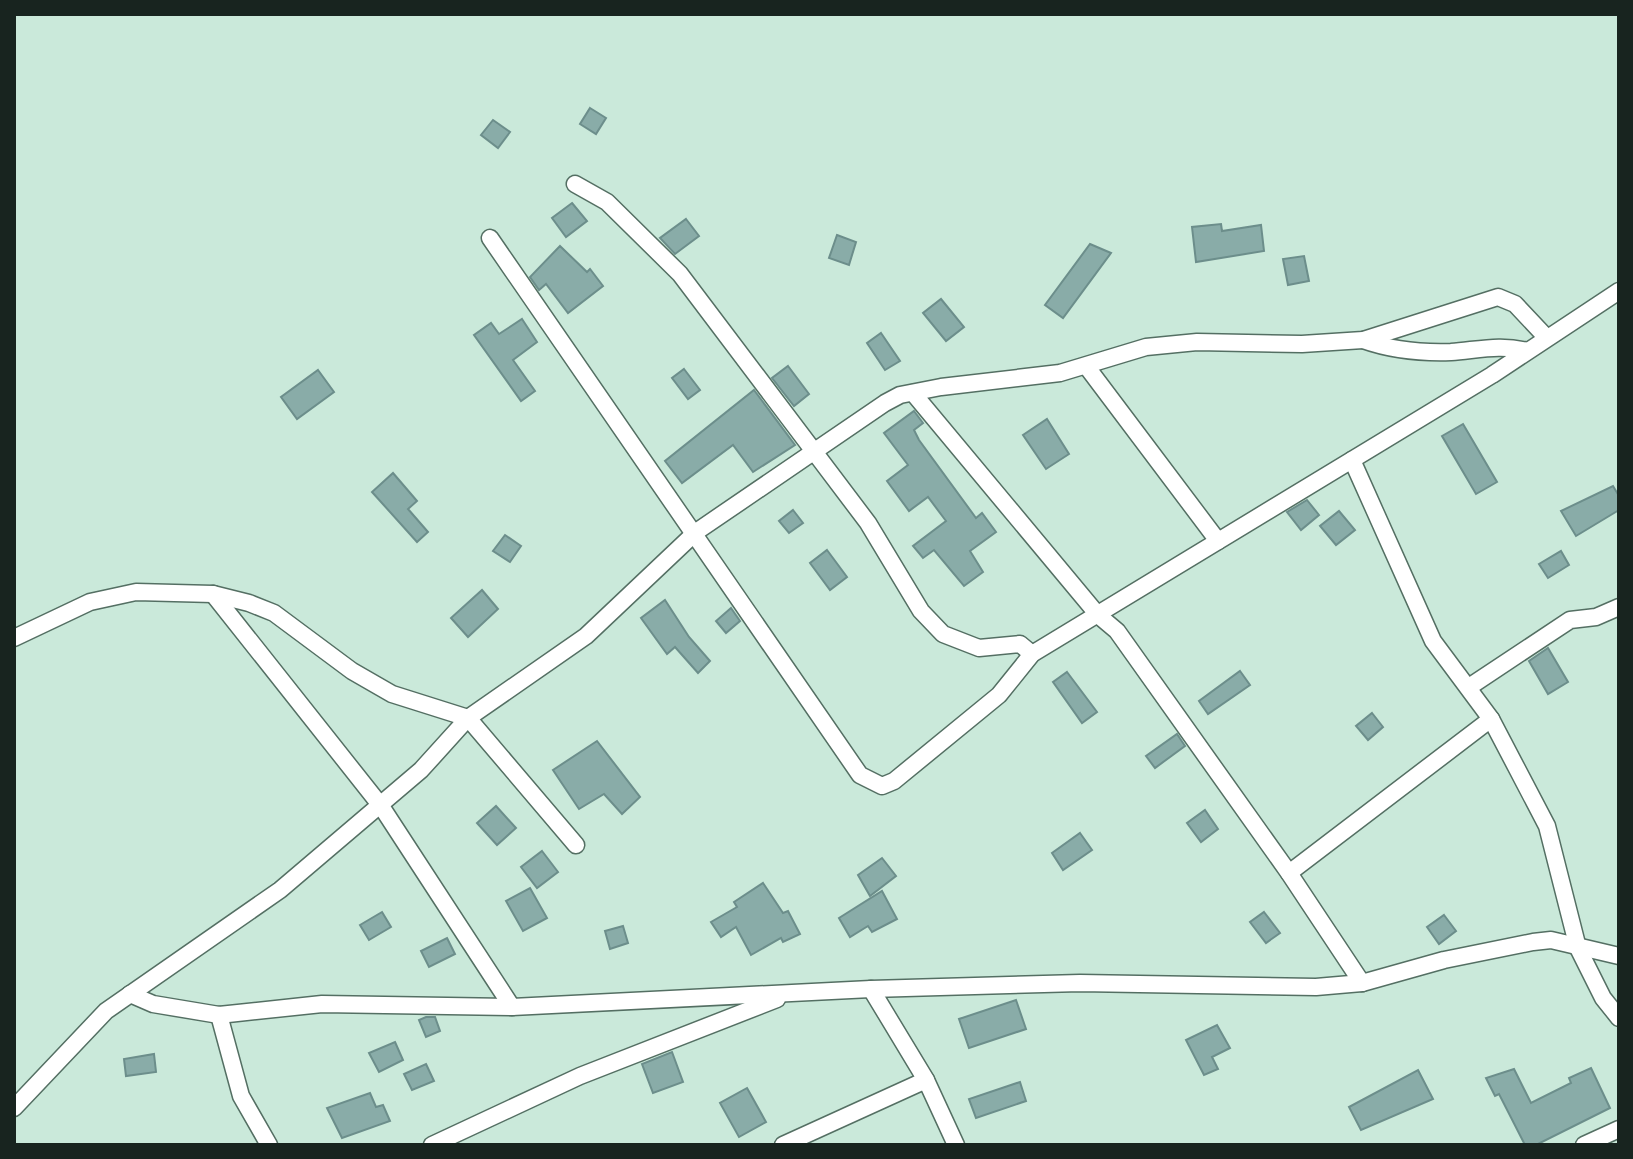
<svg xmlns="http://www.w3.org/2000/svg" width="1633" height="1159" viewBox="0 0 1633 1159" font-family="'Sofia Sans Condensed',sans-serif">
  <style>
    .building { fill: #89aca8; stroke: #6c8e8b; stroke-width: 2 }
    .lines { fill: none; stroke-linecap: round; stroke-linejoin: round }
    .street-casing { stroke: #546f63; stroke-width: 19 }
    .street { stroke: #fff; stroke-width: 16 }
  </style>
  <rect width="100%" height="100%" fill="#cae9da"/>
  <g class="building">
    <path d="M590 108 606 118 596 134 580 124Z"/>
    <path d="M493 120 510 132 498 148 481 135Z"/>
    <path d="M572 203 587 221 566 237 552 218Z"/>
    <path d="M686 219 699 236 675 254 660 238Z"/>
    <path d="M1221 224 1222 231 1261 225 1264 251 1196 262 1192 227Z"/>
    <path d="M837 235 856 242 849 265 829 258Z"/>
    <path d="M1090 244 1111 253 1063 318 1045 305Z"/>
    <path d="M560 246 587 272 590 269 603 286 568 313 546 284 539 290 530 277Z"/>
    <path d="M1304 256 1309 281 1288 285 1283 259Z"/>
    <path d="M941 299 964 327 946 341 923 313Z"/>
    <path d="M522 319 537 342 513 360 535 391 521 401 474 335 491 323 499 334Z"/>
    <path d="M881 333 900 361 885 370 867 343Z"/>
    <path d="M788 366 809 394 794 406 772 378Z"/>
    <path d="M684 369 700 390 688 399 672 378Z"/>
    <path d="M318 370 334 392 297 419 281 397Z"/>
    <path d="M754 390 795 445 753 472 733 445 682 483 665 461Z"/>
    <path d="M914 411 923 423 914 430 919 440 976 518 982 513 996 532 970 551 983 572 964 586 934 550 923 558 913 546 946 521 928 497 909 511 887 481 908 465 884 433Z"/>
    <path d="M1047 419 1069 454 1046 469 1023 435Z"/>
    <path d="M1463 424 1497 482 1476 494 1442 436Z"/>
    <path d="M393 473 417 501 408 509 428 532 417 542 372 492Z"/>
    <path d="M1613 486 1619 496V510L1576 536 1561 511Z"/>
    <path d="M1307 500 1319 515 1301 530 1287 512Z"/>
    <path d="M793 510 803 523 789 533 779 521Z"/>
    <path d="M1339 511 1355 530 1336 545 1320 526Z"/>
    <path d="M505 535 521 546 510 562 493 551Z"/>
    <path d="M827 550 847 577 830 590 810 563Z"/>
    <path d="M1561 551 1569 565 1548 578 1539 564Z"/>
    <path d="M482 590 498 609 468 637 451 618Z"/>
    <path d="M665 600 689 637 710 661 698 673 675 647 667 654 641 618Z"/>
    <path d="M731 608 740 621 726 633 716 621Z"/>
    <path d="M1548 648 1568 682 1548 694 1529 661Z"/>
    <path d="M1240 671 1250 685 1208 714 1199 701Z"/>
    <path d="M1067 672 1097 712 1082 723 1053 682Z"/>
    <path d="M1372 713 1383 727 1368 740 1356 726Z"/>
    <path d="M1177 734 1185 746 1155 768 1146 756Z"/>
    <path d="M597 741 640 797 622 814 604 794 579 809 553 770Z"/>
    <path d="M496 806 516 828 497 845 477 823Z"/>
    <path d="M1205 810 1218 829 1201 842 1187 823Z"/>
    <path d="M1080 833 1092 850 1063 870 1052 853Z"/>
    <path d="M542 851 558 872 537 888 521 867Z"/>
    <path d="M882 858 896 876 870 896 858 875Z"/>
    <path d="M763 883 783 913 788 911 800 934 783 942 781 938 751 955 736 927 721 937 711 922 737 907 734 902Z"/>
    <path d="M530 888 547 918 523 931 506 901Z"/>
    <path d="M882 891 897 919 872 932 868 926 850 937 839 918Z"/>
    <path d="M382 912 391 927 369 940 360 925Z"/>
    <path d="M1264 912 1280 933 1266 943 1250 922Z"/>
    <path d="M1444 915 1456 931 1439 944 1427 927Z"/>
    <path d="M623 926 628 943 610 949 605 931Z"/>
    <path d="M447 938 455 954 429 967 421 951Z"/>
    <path d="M1016 1000 1026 1029 969 1048 959 1019Z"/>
    <path d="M426 1017H435L440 1031 426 1037 419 1020Z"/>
    <path d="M1217 1025 1230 1048 1212 1057 1218 1069 1204 1075 1186 1040Z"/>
    <path d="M395 1042 403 1060 379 1072 369 1053Z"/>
    <path d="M672 1052 683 1082 653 1093 642 1064Z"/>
    <path d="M154 1054 156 1072 126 1076 124 1059Z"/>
    <path d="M426 1064 434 1081 412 1090 404 1074Z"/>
    <path d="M1591 1068 1610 1108 1536 1145H1525L1499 1094 1495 1096 1486 1078 1514 1069 1531 1103 1571 1083 1569 1078Z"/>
    <path d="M1418 1070 1433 1099 1361 1130 1349 1107Z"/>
    <path d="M1020 1082 1026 1101 976 1118 969 1099Z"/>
    <path d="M747 1088 766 1122 739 1137 720 1103Z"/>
    <path d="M370 1093 376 1107 383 1105 390 1121 342 1138 327 1108Z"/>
  </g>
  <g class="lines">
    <defs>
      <g id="street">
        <path d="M575 184 607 202 680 274 868 523 921 611 943 634 979 648 1020 644 1032 654"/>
        <path d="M490 238 860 775 882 786 894 781 999 695 1032 654 1492 375 1619 291"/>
        <path d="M1363 340C1391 350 1421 353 1451 352 1478 350 1501 344 1527 351"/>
        <path d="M1087 367 1218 541"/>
        <path d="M913 393 1098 615 1117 631 1289 873 1362 983"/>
        <path d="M1352 460 1433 641 1491 719 1547 826 1578 948 1603 998 1619 1018"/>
        <path d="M213 594 381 806 512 1007"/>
        <path d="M14 638 90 602 136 592 213 594 249 603 274 613 352 671 392 694 468 718 576 845"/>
        <path d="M1469 687 1570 620 1596 617 1619 607"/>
        <path d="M1289 873 1491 719"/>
        <path d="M871 989 926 1080 956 1145"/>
        <path d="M130 994 153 1004 219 1015 322 1004 512 1007 871 989 1080 983 1316 987 1362 983 1444 960 1533 942 1551 940 1619 956"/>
        <path d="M219 1015 241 1096 269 1145"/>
        <path d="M14 1108 106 1011 280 890 421 770 468 718 586 636 696 532 885 403 900 395 941 387 1060 373 1146 347 1197 342 1302 344 1363 340 1498 297 1515 304 1546 337"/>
        <path d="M432 1145 580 1076 777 999"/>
        <path d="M783 1145 926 1080"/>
        <path d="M1584 1145 1619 1129"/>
      </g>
    </defs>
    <use href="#street" class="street-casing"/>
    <use href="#street" class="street"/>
  </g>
  <rect width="1633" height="1159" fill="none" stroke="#18241f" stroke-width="32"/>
</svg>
